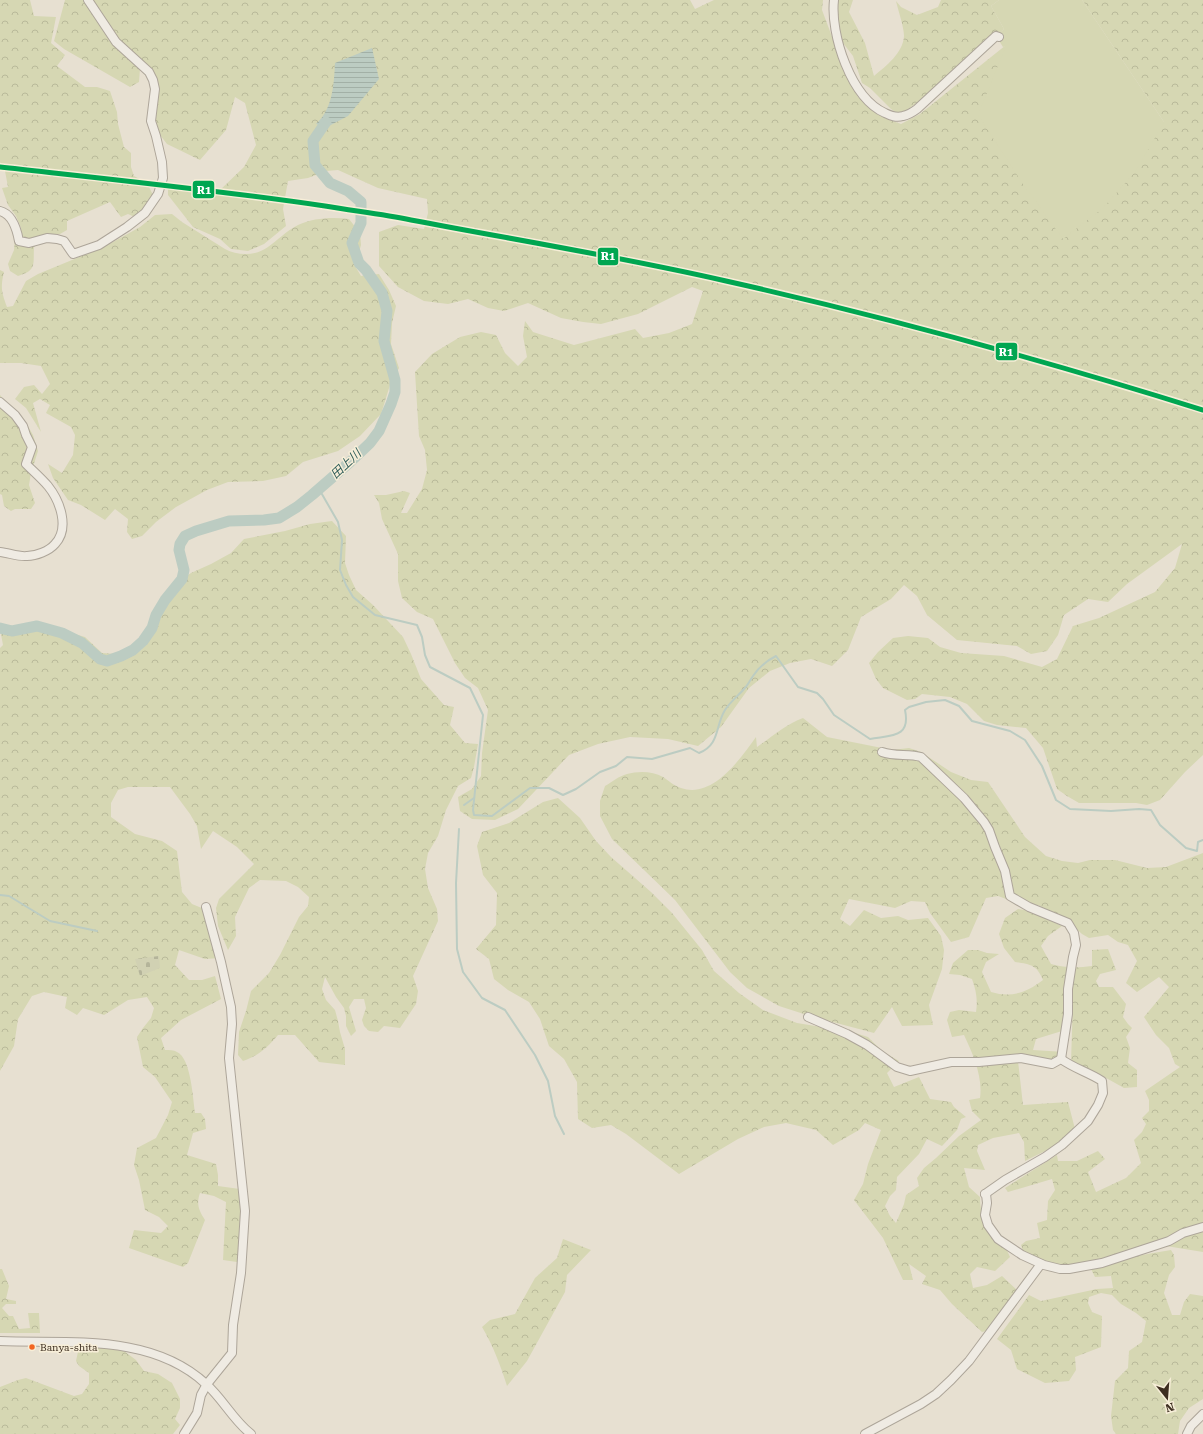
<svg xmlns="http://www.w3.org/2000/svg" width="1203" height="1434" viewBox="0 0 1203 1434" font-family="'Roboto Serif','Noto Sans JP',serif">
  <style>
    .forest { fill: url(#forest-crowns) }
    .cemetery { fill: url(#cemetery-stones) }
    .pitch { fill: #d6d7b3 }
    .water { fill: url(#water-rules) }
    .lines { fill: none; stroke-linecap: round; stroke-linejoin: round }
    .stream { stroke: #bcccc2; stroke-width: 2 }
    .river { stroke: #bcccc2; stroke-width: 11 }
    .minor-casing { stroke: #ada599; stroke-width: 10 }
    .minor { stroke: #efebe3; stroke-width: 8 }
    .rail-1-casing { stroke: #f7eed8; stroke-width: 8 }
    .rail-1 { stroke: #00a651; stroke-width: 5 }
    .bus-dot { fill: #f26522; stroke: #f7eed8; stroke-width: 1.5 }
    .labels { text-anchor: middle; stroke-width: 3; stroke-linejoin: round; paint-order: stroke }
    .bus-label { font-size: 10px; fill: #3d2e20; stroke: #f7eed8; text-anchor: start }
    .water-label { font-size: 12px; font-style: italic; fill: #2f5d5a; stroke: #f7eed8 }
    .line-badge { stroke: #f7eed8; stroke-width: 1.5 }
    .badge-label { font-size: 11px; text-anchor: middle; font-weight: bold; fill: #fff }
  </style>
  <defs>
    <pattern id="forest-crowns" width="20" height="18" patternUnits="userSpaceOnUse"><rect width="20" height="18" fill="#d6d7b3"/><path d="M2 6a3 3 0 1 1 6 0M12 15a3 3 0 1 1 6 0" fill="none" stroke="#b9b99a"/></pattern>
    <pattern id="cemetery-stones" width="16" height="16" patternUnits="userSpaceOnUse"><rect width="16" height="16" fill="#d1d1b3"/><path d="M2 7V4a2 2 0 0 1 4 0v3zM10 15v-3a2 2 0 0 1 4 0v3z" fill="#b4b49a"/></pattern>
    <pattern id="water-rules" width="6" height="5" patternUnits="userSpaceOnUse"><rect width="6" height="5" fill="#bcccc2"/><path d="M0 2.5h6" fill="none" stroke="#a2b0a6"/></pattern>
  </defs>
  <rect width="100%" height="100%" fill="#e7e0d1"/>
  <g class="forest">
    <path d="M0 0H30L34 16 56 17 51 43 65 55 57 66 85 87H97L110 91 117 112 118 124 124 147 131 153V167L134 176 147 183 155 199 139 219 128 214 121 217 110 202 67 221V230L60 234 49 235 34 247C33 265 37 270 18 276L10 271 8 264 14 250 15 238 19 234 21 228 16 216 8 205 2 188 8 187 5 171 0 162Z"/>
    <path d="M65 0H690L695 9 714 0H823L822 10 834 42 849 62 846 76 858 97 885 118 901 124 920 114 1006 45 1164 122 1082 0H1203V755L1185 772 1160 800 1147 805 1136 803H1079L1067 796 1057 789 1043 748 1026 728 997 725 984 721 967 704 950 697 922 694 915 699 907 700 883 688 876 679 869 663 878 652 893 638 908 636 928 638 940 647 961 653 1004 656 1042 667 1057 659 1073 626 1099 618 1155 592 1175 568 1182 544 1127 584 1108 602 1088 599 1064 615 1058 635 1047 651 1031 654 1017 646 957 640 927 615 917 596 904 585 891 599 861 617 848 650 832 666 811 659 790 663 770 671 749 688 721 727 698 746 668 739 630 737 598 744 569 755 518 809 495 820 472 819 460 811 458 797 472 789 481 776 482 753 488 710 478 688 465 678 455 663 433 619 417 612 402 598 398 581V554L382 519 379 503 374 495H386L404 491 410 493 401 513H407L422 489 427 470 425 450 419 436 415 372 432 354 460 337 481 332 496 335 505 353 518 366 527 357 523 336 525 321 533 332 574 345 635 329 643 338 669 333 692 324 703 291 692 287 638 314 601 324 583 322 561 318 528 303 504 311 488 308 468 299 448 304 424 301 398 287 379 266V232L398 225 424 229 428 213 427 199 378 188 338 170 326 171 308 178 288 181 283 209 286 226 264 244 248 251 231 249 220 239 193 227 168 195V183L219 191 244 167 256 145 245 103 235 97 226 130 200 160 167 144 150 122 155 95 150 72 140 69 139 82 130 87 64 49 54 41Z"/>
    <path d="M829 0H853L849 12 865 43 874 76C886 66 903 53 904 36 904 27 898 10 896 1L901 7 917 15 938 7 941 0H999L991 6 1004 29 927 95 907 110 897 113 891 109 870 88 862 83 853 56 843 43 830 8Z"/>
    <path d="M172 214 182 222 225 249C238 256 256 256 268 247 278 240 286 231 298 225 314 218 331 217 349 219L360 233 361 245 355 266 361 276 379 274 389 290 396 306 392 323 391 344 399 368 390 385 381 414 360 436 338 451 303 462 286 476 263 481 228 482 207 490 176 507 156 522 142 536 132 539 127 532 128 519 115 509 105 520 81 505 68 500 53 478 48 464 62 473 73 455 75 435 71 427 46 413 50 405 40 399 33 403 41 432 26 408 15 399 24 387 34 385 42 394 50 384 41 366 21 363H0V270L4 272C0 288 2 293 7 307L13 306 26 281 38 274 89 253 113 242 140 227 155 215Z"/>
    <path d="M0 395 12 409 25 421 33 435 38 451 31 473 29 485 35 503 31 509H15L11 511 4 506 2 495 0 494Z"/>
    <path d="M332 521 346 536 345 563 349 575 356 590 373 605 403 637 411 654 421 679 444 705 454 707 450 725 465 743 478 744 474 767 471 778 458 786 446 810 438 836 428 853 425 869 428 888 437 909 438 921 413 976 418 991 416 1004 400 1028 384 1026 378 1032 369 1031 364 1026 362 1020 366 1008 364 999H354L349 1007 356 1031 351 1036 346 1026V1016L344 1008 336 997 325 977 322 989 326 1000 335 1010 338 1021 340 1032 345 1049V1065L319 1062 295 1035H278C268 1047 258 1056 243 1061L238 1055 239 1032 246 1011 251 991 269 973 280 955 299 917 308 906 309 897 298 887 286 881 260 880 249 888 235 917 236 936 228 950 218 926 216 908 219 899 254 864 237 847 213 831 201 849 197 826 190 814 170 787H128L118 790 111 803V817L135 834 162 841 177 851 182 892 192 904 209 911 220 958 205 959 179 950 175 965 189 980H202L215 976 221 999 181 1020 161 1038 165 1050C169 1050 174 1050 177 1052 191 1058 193 1099 195 1113H201L205 1119 206 1129 193 1133 187 1155 216 1164 218 1175V1186L247 1190 244 1231V1263L223 1260 226 1202 214 1196 200 1193C196 1204 199 1211 205 1220L188 1263 183 1267 129 1248 134 1230 161 1233 168 1226 159 1217 145 1210 139 1180 134 1165 137 1148 156 1138 168 1115 172 1102 155 1077 143 1067 137 1037 143 1028 151 1018 154 1008 147 997 128 1000 104 1015 83 1008 77 1015 65 1008 67 997 44 992 32 996 18 1019 14 1046 0 1071V648L3 645 0 629 14 628 37 623 85 637 102 653 130 655 141 650 152 637 168 593 173 585 191 573 211 564 231 553 244 539 285 531 310 524Z"/>
    <path d="M803 718 827 737 892 750 909 748 921 752 951 772 971 780 988 782 1025 837 1046 856 1062 861 1078 863 1090 860H1115L1147 868 1166 867 1203 853V1252L1166 1246 1124 1253 1085 1262 1057 1266 1038 1261 1023 1251 1021 1245 1026 1241 1040 1238 1037 1223 1047 1220 1048 1201 1055 1190 1052 1179 1008 1192 1005 1188 1057 1155 1058 1161H1077L1098 1151 1105 1159 1088 1172 1096 1192 1126 1178 1141 1163 1134 1140 1142 1132 1146 1124 1142 1118 1149 1111V1100L1145 1091 1180 1067 1175 1064 1169 1048 1156 1035 1144 1017 1169 987 1159 977 1137 992 1126 983 1137 961 1128 945 1118 942 1108 935 1089 938 1082 934 1067 920 1038 905H1023L998 896 986 898 969 937 951 942 930 913 925 902 911 901 895 908 849 899 840 919 850 926 864 910 881 918 898 916 908 920 928 918 941 936 944 950 942 969 929 1005 933 1025 902 1026 892 1007 874 1033 810 1016 779 1006 747 988 730 972 675 900 612 839 600 816V801L605 786C612 782 619 776 627 774 638 771 653 771 663 777 668 780 674 786 681 788 713 799 740 759 756 737L757 747C772 737 786 724 803 718Z"/>
    <path d="M558 798 580 818 596 841 611 857 651 892 672 913 702 950 714 971 739 993 763 1010 797 1023 852 1032 868 1037 882 1051 899 1061 887 1073 894 1087 919 1077 930 1099 951 1102 954 1107 966 1117 961 1119 957 1130 942 1146 927 1139 919 1154 897 1177 896 1190 890 1196 885 1206 890 1216 896 1223 904 1204 906 1195 919 1186 917 1178 924 1168 936 1158 959 1136 981 1120 972 1111 969 1100 980 1098C983 1077 973 1054 964 1035L952 1037 947 1020 950 1012 959 1010 976 1012C978 1000 976 990 972 979L960 975 949 974 953 963 968 950H978L987 953 999 954 986 962 982 972 991 992C1011 998 1026 993 1043 980 1037 965 1031 964 1015 962L1004 948 999 934 1005 918 1018 909 1030 911 1062 926 1048 936 1041 946 1051 964C1065 968 1077 968 1092 966V950L1108 949 1116 970 1100 974 1096 981 1099 987H1113L1126 1004 1123 1017 1128 1024 1132 1028 1126 1037 1130 1048 1128 1063 1137 1070V1087L1124 1088 1099 1074 1071 1063 1073 998 1065 997 1062 1031 1036 1039 1033 1050 1065 1052 1064 1062 1018 1061 1023 1105 1068 1102 1075 1129 1055 1146 1025 1161 1024 1142 1019 1133 993 1138 978 1145 977 1151 985 1170 964 1168 969 1187 980 1197C980 1206 982 1220 988 1227 998 1240 1004 1241 1010 1257L995 1271 977 1267 970 1274 973 1288 987 1285 1002 1276 1018 1291 994 1329 982 1332 952 1304 940 1290 922 1284 926 1276 909 1264 913 1280H903L883 1238 854 1200 863 1184 868 1164 881 1130 865 1123 859 1130 833 1145 816 1130 786 1123 764 1127 738 1139 679 1174 626 1134 611 1125 592 1128 578 1119 577 1082 564 1059 549 1046 540 1019 529 1002 508 990 494 979 489 959 476 949 496 925 497 893 483 875 477 846 482 832 509 823 543 802Z"/>
    <path d="M563 1239 591 1250 567 1275 565 1292 527 1361 507 1386C501 1367 493 1345 482 1327L490 1320 515 1314 535 1278 557 1258Z"/>
    <path d="M1171 1250 1174 1255 1175 1267 1169 1275 1164 1293 1172 1315H1180L1184 1302 1190 1294 1203 1296V1399L1189 1408 1180 1421 1178 1434H1116L1113 1430 1111 1416 1115 1381 1128 1368 1129 1351 1142 1342 1146 1321 1136 1313 1121 1304 1112 1295 1101 1293 1089 1297 1088 1303 1092 1312 1102 1316 1101 1347 1075 1357 1076 1370 1069 1381 1045 1383 1017 1369 1011 1350 997 1339 1029 1295 1041 1301 1097 1289 1113 1288 1111 1276 1095 1277 1089 1265C1117 1261 1143 1254 1171 1250Z"/>
    <path d="M0 1269H2L9 1286 6 1299 16 1301V1304H6L2 1308 9 1316H13L19 1329 30 1328 28 1313H39L40 1333H0Z"/>
    <path d="M79 1347 120 1348 136 1360 144 1371 158 1374 172 1383 180 1399V1408L175 1419 180 1425 173 1434H0V1387L18 1380 26 1378 74 1396 82 1394 89 1384V1373L79 1366 76 1361Z"/>
  </g>
  <path class="cemetery" d="M159 956 160 968 140 976 135 959Z"/>
  <path class="pitch" d="M999 0H1082L1164 122 1135 172 1103 208 1063 239 1021 181 978 115 1006 46 1003 47 996 36 1004 29 991 6Z"/>
  <path class="water" d="M372 48 379 79 348 116 327 127 316 124C333 109 334 83 335 63Z"/>
  <g class="lines">
    <g class="stream">
      <path d="M319 489 338 522 342 540 340 570 346 585 353 597 375 615 417 625 422 637 425 655 430 667 470 688 483 715 473 810 474 815 492 816 530 788H549L563 795 576 789 600 772 616 766 627 757 652 759 690 748 699 753C720 745 715 726 725 710 730 702 738 696 744 689 748 685 750 680 753 676 759 667 766 661 776 656L798 687 817 693 823 699 834 715 870 739C891 735 911 738 905 710L909 707 926 702 945 700 959 706 972 721 1010 731 1025 740 1042 766 1056 800 1070 809 1111 811 1139 809 1151 810 1160 825 1186 848 1197 851 1198 842 1203 840"/>
      <path d="M464 805 474 798"/>
      <path d="M459 829 456 883 457 949 463 972 482 998 505 1010 535 1055 548 1081 555 1116 564 1134"/>
      <path d="M0 895 9 896 50 921 97 931"/>
    </g>
    <path class="river" d="M0 628 12 631 37 626 62 633 82 643 100 659 107 661 121 656 133 650 143 641 152 628 156 615 165 600 182 579 184 570 179 550 180 544 185 536 196 531 229 521 264 520 279 518 297 507 312 495 350 462 370 443 379 431 391 404 395 392V380L384 341 387 311 382 293 366 270 359 263 352 243 361 223V202L348 191 330 183 315 165 313 141 326 122"/>
    <defs>
      <g id="minor">
        <path d="M834 0C830 34 851 98 885 113 891 116 896 118 903 116 908 115 913 112 917 109L996 36 999 37"/>
        <path d="M0 211C12 214 17 230 19 241L29 243 47 238 57 239 64 241 73 254 99 245 127 227 145 213 158 194 163 178 162 162 156 136 151 121 155 89 153 80 149 72 116 42 88 0"/>
        <path d="M0 402 15 415 23 426 26 435 32 447 26 464C33 471 41 478 48 486 60 501 70 528 55 544 49 551 36 556 27 556 19 557 9 553 0 552"/>
        <path d="M882 752C895 757 909 753 921 757L964 798 984 822 989 830 995 847 1005 871 1010 896 1029 907 1068 923 1074 933 1076 945 1073 957 1068 989V1014L1061 1059"/>
        <path d="M808 1017 847 1034 867 1045 897 1067 910 1071 951 1062H979L1021 1058 1052 1064 1061 1059C1075 1069 1088 1072 1102 1081L1103 1093 1098 1105 1088 1121 1062 1145 1045 1157 1005 1180 985 1194"/>
        <path d="M985 1194H986L987 1203 985 1215 988 1225 998 1239 1022 1255 1044 1265 1060 1269H1069L1102 1263 1169 1241 1183 1233 1203 1227"/>
        <path d="M0 1341C69 1344 151 1333 206 1384 223 1399 233 1420 251 1434"/>
        <path d="M184 1434 197 1413 201 1395 207 1384 232 1353 233 1325 241 1273 245 1211 229 1058 232 1024 231 1007 221 962 206 907"/>
        <path d="M865 1434 921 1404 936 1394 951 1380 969 1361 1041 1264"/>
        <path d="M1187 1434 1191 1426 1203 1414"/>
      </g>
    </defs>
    <use href="#minor" class="minor-casing"/>
    <use href="#minor" class="minor"/>
    <defs>
      <path id="rail-1" d="M0 167C109 179 217 190 325 206 354 211 382 214 411 220 516 240 622 257 726 281 887 317 1046 361 1203 410"/>
    </defs>
    <use href="#rail-1" class="rail-1-casing"/>
    <use href="#rail-1" class="rail-1"/>
  </g>
  <circle class="bus-dot" cx="32" cy="1347" r="3.5"/>
  <g class="labels">
    <g class="bus-label">
      <text x="40" y="1351">Banya-shita</text>
    </g>
    <g class="water-label">
      <text transform="translate(346 464) rotate(-43)" y="4">田上川</text>
    </g>
  </g>
  <g class="line-badge">
    <rect x="192" y="180" width="23" height="19" rx="4" fill="#00a651"/>
    <rect x="597" y="247" width="22" height="19" rx="4" fill="#00a651"/>
    <rect x="995" y="342" width="23" height="19" rx="4" fill="#00a651"/>
  </g>
  <g class="badge-label">
    <text x="204" y="194">R1</text>
    <text x="608" y="260">R1</text>
    <text x="1006" y="356">R1</text>
  </g>
  <g transform="translate(1167 1398) rotate(163)" stroke="#f7eed8" stroke-width="3" paint-order="stroke">
  <path d="M0-3L7 15L0 10L-7 15Z" fill="#3d2e20"/>
  <text y="-6" font-size="11" font-weight="bold" text-anchor="middle" fill="#3d2e20">N</text>
  </g>
</svg>
